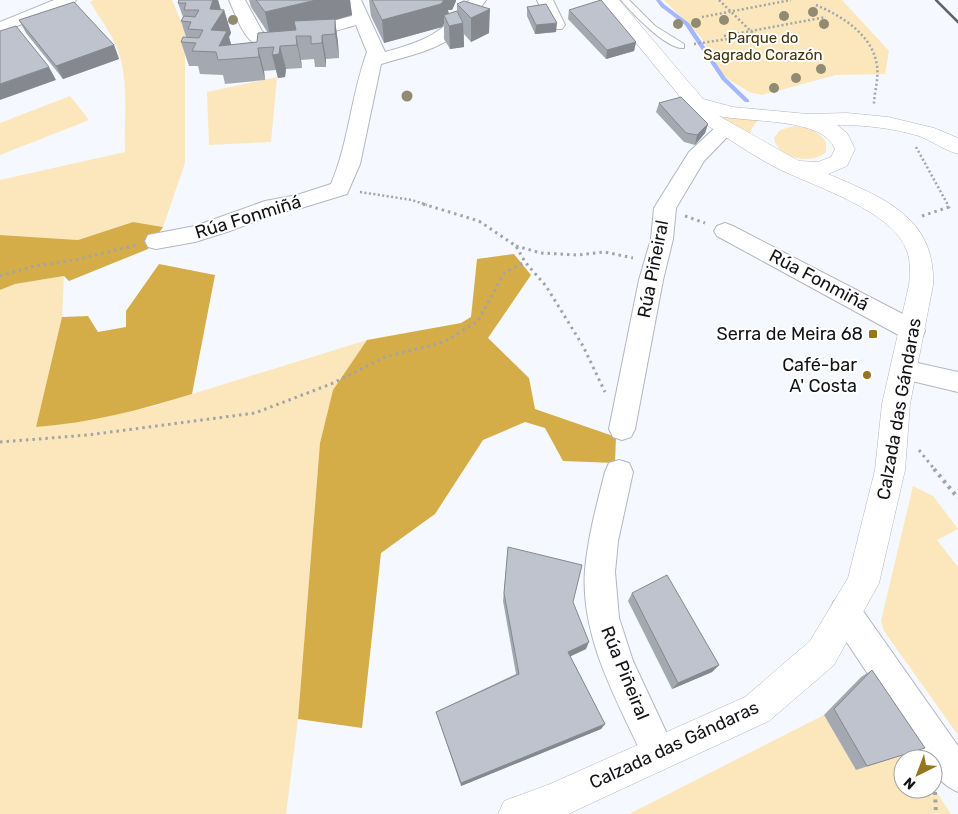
<svg xmlns="http://www.w3.org/2000/svg" width="958" height="814" viewBox="0 0 958 814" font-family="Rubik,sans-serif">
  <style>
    .green { fill: #fbe7bb }
    .forest { fill: #d5ad48 }
    .lines { fill: none; stroke-linecap: round; stroke-linejoin: round }
    .stream { fill: #a3b7fc; fill-rule: evenodd }
    .lane-casing { stroke: #b3b6c0; stroke-width: 2 }
    .street-casing { stroke: #b3b6c0; stroke-width: 2 }
    .secondary-casing { stroke: #b3b6c0; stroke-width: 1 }
    .path-far2 { stroke: #a2a4a9; stroke-width: 2.5; stroke-dasharray: 2 2.5; stroke-linecap: butt }
    .path-far1 { stroke: #a2a4a9; stroke-width: 3; stroke-dasharray: 2.5 4; stroke-linecap: butt }
    .path { stroke: #a2a4a9; stroke-width: 4; stroke-dasharray: 3 4.5; stroke-linecap: butt }
    .lane { fill: #fff; fill-rule: evenodd }
    .street { fill: #fff; fill-rule: evenodd }
    .secondary { fill: #fff; fill-rule: evenodd }
    .rail { stroke: #606266; stroke-width: 2.5 }
    .tree { fill: #928b74 }
    .wall { fill: #a4a8b0 }
    .shaded-wall { fill: #868890 }
    .building { fill: #bfc3cd; stroke: #868890 }
    .poi-dot { fill: #95751d; stroke: #fff; stroke-width: 2 }
    .labels { text-anchor: middle; stroke-width: 4; stroke-linejoin: round; paint-order: stroke }
    .far-park-label { font-size: 15px; fill: #413104; stroke: #fff }
    .street-label { font-size: 18px; fill: #121316; stroke: #fff }
    .poi-label { font-size: 18px; fill: #121316; stroke: #fff; text-anchor: end }
  </style>
  <rect width="100%" height="100%" fill="#f5f8fe"/>
  <g class="green">
    <path d="M94 0H172L185 31V163L163 227 133 222 78 240 0 235V180L125 152C124 122 128 89 121 60 116 39 101 20 90 2Z"/>
    <path d="M664 0H842L889 51 885 74 836 75 762 95 749 92 728 79 722 73 701 37Z"/>
    <path d="M277 77 271 142 209 145 207 92Z"/>
    <path d="M70 96 89 120 0 155V123Z"/>
    <path d="M717 114 758 120 752 128 750 135 723 122Z"/>
    <path d="M794 126C807 127 818 131 826 142V152C812 165 777 159 774 138L780 130Z"/>
    <path d="M64 276 62 317 36 427 150 407 367 340 333 390 320 443 298 719 286 814H0V290L15 284Z"/>
    <path d="M913 486 933 496 958 529 937 540 958 567V735L884 631 881 621Z"/>
    <path d="M824 715 856 770 912 752 916 759H903V789H933V787L951 814H629Z"/>
  </g>
  <g class="forest">
    <path d="M133 222 163 227 148 249 69 281 64 276 15 284 0 290V235L78 240Z"/>
    <path d="M514 254 531 275 488 338 529 378 535 409 616 437 615 463 563 461 545 428 525 422 483 440 435 514 381 553 362 728 298 719 320 443 333 390 367 340 461 323 471 317 477 259Z"/>
    <path d="M159 264 215 275 192 394C141 410 89 423 36 427L62 317 88 316 98 332 126 327V311Z"/>
  </g>
  <g class="lines">
    <path class="stream" d="M656 0H660L665 5 689 23 726 78 749 100V102H745L722 80 685 25 661 7Z"/>
    <defs>
      <path id="lane" d="M621 0H629L655 26 684 44V48C667 50 632 13 621 0Z"/>
      <g id="street">
        <path d="M54 0H76L74 3 0 33V22Z"/>
        <path d="M229 0H245L262 31 266 35 275 36 352 16 345 0H361L385 52C425 41 444 33 469 0H486C454 47 433 49 381 64L360 164 347 194 298 209 277 213 230 231 195 242 156 249 148 247 145 241 148 235 195 226 265 201 297 195 331 184C349 142 351 95 367 52L356 25C337 30 269 53 254 43 242 35 235 13 229 0Z"/>
        <path d="M537 0H553L565 25 562 29H550Z"/>
        <path d="M725 123 732 125 735 129 704 161 676 208 673 239 663 280 635 429 631 437 622 440 613 437 609 429 639 280 651 239 654 208 689 152 718 125Z"/>
        <path d="M725 223 733 226 922 324 925 331 922 338 913 340 904 338 717 236 714 231 717 226Z"/>
        <path d="M904 360 958 372V392L895 377 891 370 895 363Z"/>
        <path d="M619 460 629 463 633 472 618 541 615 572 619 618 633 661 676 753 671 765 659 770 647 765C619 704 580 639 585 570 588 536 597 504 605 472L609 463Z"/>
        <path d="M845 597 856 601 958 746V792C943 785 933 776 933 759H925L915 745 834 623 829 612 834 601Z"/>
      </g>
      <path id="secondary" d="M601 0H619L703 99 733 107 808 114 847 113 888 117 934 128 958 138V154C944 150 932 141 919 136 893 128 864 125 837 125L847 133 855 149 847 166 828 174C881 197 936 216 933 285L910 404 905 470 879 583 834 665 769 721 568 814H498L504 801 550 784 745 697 810 641 848 578 875 470 882 404 909 285C910 274 911 262 907 251 893 211 816 187 781 170 754 157 730 139 705 124L696 116ZM719 116C749 123 823 117 835 149L831 157 818 162 799 161Z"/>
    </defs>
    <use href="#lane" class="lane-casing"/>
    <use href="#street" class="street-casing"/>
    <use href="#secondary" class="secondary-casing"/>
    <g class="path-far2">
      <path d="M719 0 764 44"/>
      <path d="M816 5C842 16 873 35 877 66 879 79 874 92 874 105"/>
      <path d="M702 17 791 0"/>
      <path d="M724 36 826 17"/>
      <path d="M694 44 728 39"/>
      <path d="M916 147 948 205"/>
      <path d="M360 192 412 200 427 205"/>
    </g>
    <g class="path-far1">
      <path d="M423 204 479 221 516 246 525 262 546 286 583 346 605 392"/>
      <path d="M685 216 705 223"/>
      <path d="M922 216 949 207 947 204"/>
      <path d="M516 246 541 253 577 255 605 252 633 258"/>
      <path d="M0 276 34 266 75 260 136 245"/>
      <path d="M0 442 88 435 255 413 331 384 385 357 444 342 478 321 504 273 525 262"/>
      <path d="M919 450 935 470"/>
    </g>
    <g class="path">
      <path d="M934 469 958 498"/>
      <path d="M935 792 936 814"/>
    </g>
    <use href="#lane" class="lane"/>
    <use href="#street" class="street"/>
    <use href="#secondary" class="secondary"/>
    <path class="rail" d="M936 0 958 22"/>
  </g>
  <g class="tree">
    <circle cx="813" cy="12" r="5"/>
    <circle cx="784" cy="16" r="5"/>
    <circle cx="233" cy="20" r="5"/>
    <circle cx="724" cy="20" r="5"/>
    <circle cx="696" cy="23" r="5"/>
    <circle cx="678" cy="24" r="5"/>
    <circle cx="824" cy="24" r="5"/>
    <circle cx="748" cy="38" r="5"/>
    <circle cx="725" cy="57" r="5"/>
    <circle cx="821" cy="69" r="5"/>
    <circle cx="796" cy="78" r="5"/>
    <circle cx="774" cy="88" r="5"/>
    <circle cx="407" cy="96" r="5.5"/>
  </g>
  <g class="wall">
    <path d="M178 0H218L221 10H224L231 33 229 37 231 45 257 42 268 33 251 7 249 0H350L352 15 335 20 338 43 339 58 326 59V67H315L314 59 301 60 302 68 286 69 285 77 278 78 276 70 264 71 265 80 225 84 223 75 200 74 198 66H189L181 42 186 37 181 21 183 17 178 3Z"/>
    <path d="M369 0H456V1L452 10H448L449 14 457 11V4L489 33 471 42 464 34V47L450 49 444 39V24L442 27 384 43 371 16Z"/>
    <path d="M527 7 556 32 535 34 527 16Z"/>
    <path d="M569 10 636 42 634 51 606 59 568 19Z"/>
    <path d="M19 20 114 45 119 59 63 79 26 33Z"/>
    <path d="M659 103 708 124 705 133 695 145 684 142 656 112Z"/>
    <path d="M508 547 573 602 586 649 570 656 605 724 601 729 461 786 436 712 516 674 503 601Z"/>
    <path d="M632 593 719 665 712 672 672 689 628 601Z"/>
    <path d="M872 670 912 752 856 770 824 715 861 677Z"/>
  </g>
  <g class="shaded-wall">
    <path d="M204 0H218L222 14 224 10 231 33 229 37 234 54 224 60 211 30Z"/>
    <path d="M316 0H350L352 15 335 20 338 43 339 58 335 34V20L270 36 265 12Z"/>
    <path d="M444 0H456V1L452 10H448L449 17 444 15V24L442 27 384 43 382 20Z"/>
    <path d="M490 9 489 33 471 42V18Z"/>
    <path d="M463 23 464 47 450 49 449 26Z"/>
    <path d="M557 23 556 32 535 34 536 25Z"/>
    <path d="M322 35 326 59V67L322 43Z"/>
    <path d="M296 36 301 60 302 68 297 45Z"/>
    <path d="M636 42 634 51 606 59 607 50Z"/>
    <path d="M114 45 119 59 63 79 56 66Z"/>
    <path d="M280 46 286 69 285 77 278 78 272 55Z"/>
    <path d="M258 48 264 71 265 80 259 57Z"/>
    <path d="M49 67 56 80 0 100V84Z"/>
    <path d="M708 124 705 133 695 145 697 135Z"/>
    <path d="M589 642 586 649 565 659 568 652Z"/>
    <path d="M719 665 712 672 672 689 678 683Z"/>
    <path d="M605 724 601 729 461 786V783Z"/>
  </g>
  <g class="building">
    <path d="M179 0H213L210 9 224 10 211 30 227 31 219 46 257 42 258 33 296 30 294 21 335 19V34L322 35V43L311 44V36H296L297 45 280 46 279 54 272 55 274 47 258 48 259 57 218 60 216 52 192 51 196 43 181 42 183 37 199 38 203 30 188 29 191 22 181 21 184 16 195 17 199 10H184L186 3H178Z"/>
    <path d="M256 0H316L265 12Z"/>
    <path d="M372 0H444L441 4 382 20Z"/>
    <path d="M601 0 636 42 607 50 569 10Z"/>
    <path d="M464 1 490 9 471 18 457 4Z"/>
    <path d="M74 2 114 45 56 66 19 20Z"/>
    <path d="M546 4 557 23 536 25 527 7Z"/>
    <path d="M457 11 463 23 449 26 444 15Z"/>
    <path d="M16 26 49 67 0 84V31Z"/>
    <path d="M681 97 708 124 697 135 686 133 659 103Z"/>
    <path d="M508 547 582 565 573 602 589 642 568 652 605 724 461 783 436 712 519 674 504 593Z"/>
    <path d="M667 575 719 665 678 683 632 593Z"/>
    <path d="M872 670 925 748 867 766 834 709Z"/>
  </g>
  <g class="poi-dot">
    <rect x="868" y="329" width="10" height="10" rx="2.5"/>
    <circle cx="867" cy="375" r="5"/>
  </g>
  <g class="labels">
    <g class="far-park-label">
      <text x="763" y="43">Parque do<tspan x="763" dy="17">Sagrado Corazón</tspan></text>
    </g>
    <g class="street-label">
      <text transform="translate(248 217) rotate(-17)" y="6">Rúa Fonmiñá</text>
      <text transform="translate(653 269) rotate(-79)" y="6">Rúa Piñeiral</text>
      <text transform="translate(819 280) rotate(28)" y="6">Rúa Fonmiñá</text>
      <text transform="translate(899 409) rotate(-80)" y="6">Calzada das Gándaras</text>
      <text transform="translate(625 673) rotate(68)" y="6">Rúa Piñeiral</text>
      <text transform="translate(674 745) rotate(-25)" y="6">Calzada das Gándaras</text>
    </g>
    <g class="poi-label">
      <text x="863" y="340">Serra de Meira 68</text>
      <text x="857" y="371">Café-bar<tspan x="857" dy="21">A' Costa</tspan></text>
    </g>
  </g>
  <g transform="translate(918 774) rotate(222)"><circle r="24" fill="#ffffff" stroke="#a0a1a2"/>
  <path d="M0-4L9 19L0 12L-9 19Z" fill="#95751d"/>
  <text y="-8" font-size="14" font-weight="bold" text-anchor="middle" fill="#121316">N</text>
  </g>
</svg>
